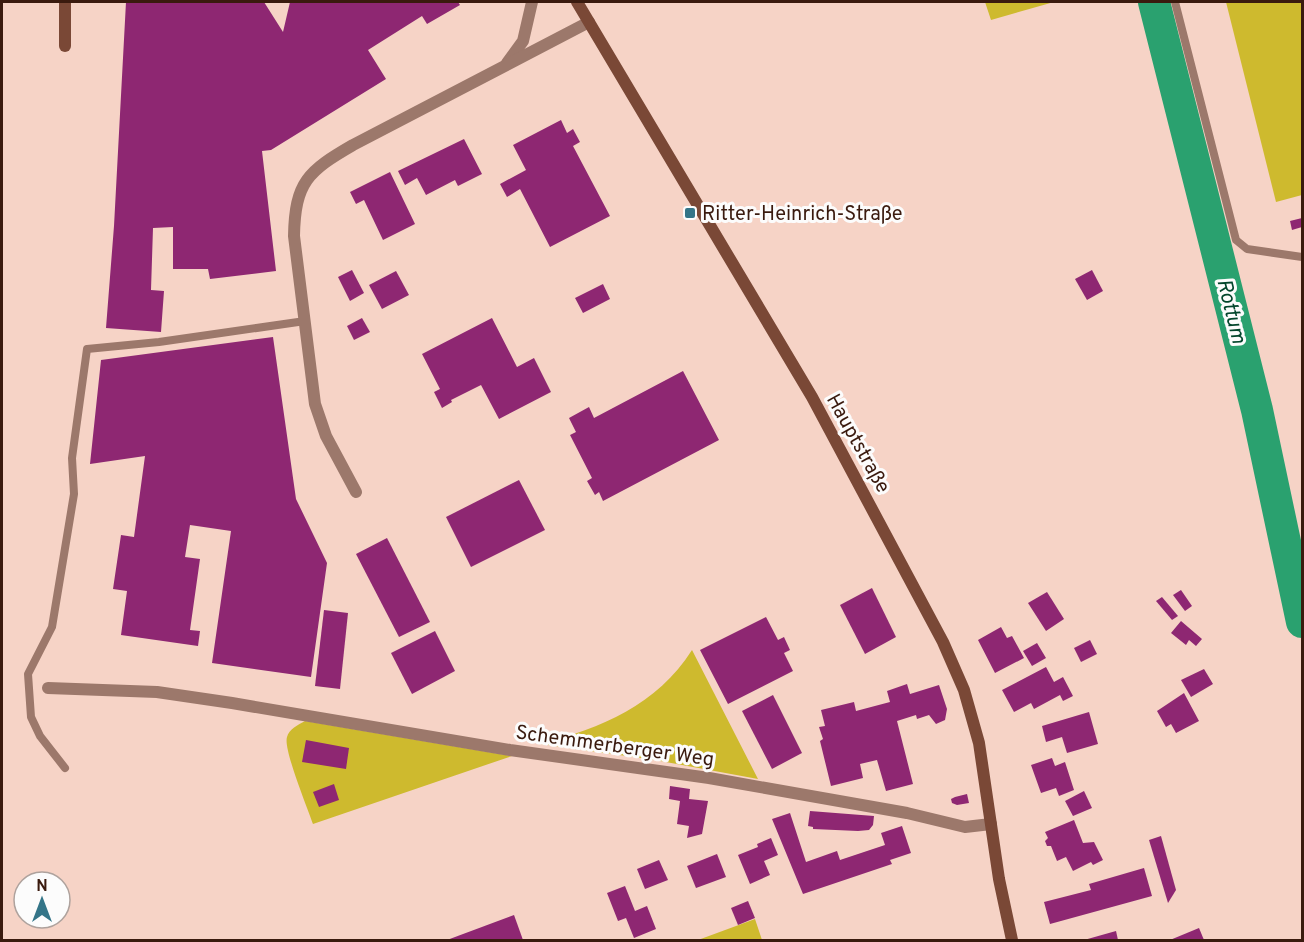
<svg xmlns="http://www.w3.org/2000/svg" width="1304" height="942" viewBox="0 0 1304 942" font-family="Overpass,sans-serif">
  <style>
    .green { fill: #ceba2e }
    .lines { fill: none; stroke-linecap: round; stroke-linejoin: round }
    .river { stroke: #2aa16f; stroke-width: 32 }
    .building { fill: #8e2772 }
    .lane { stroke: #9c786b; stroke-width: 8 }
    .street { stroke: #9c786b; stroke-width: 12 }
    .secondary { stroke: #7a4836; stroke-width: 12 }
    .poi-dot { fill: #347588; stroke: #fcfcfc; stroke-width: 2 }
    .labels { text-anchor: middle; stroke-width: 6; stroke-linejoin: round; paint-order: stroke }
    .poi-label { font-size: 20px; fill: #3a1a0e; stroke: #fcfcfc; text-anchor: start }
    .street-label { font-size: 20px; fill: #3a1a0e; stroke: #fcfcfc }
    .water-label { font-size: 21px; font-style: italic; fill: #03462c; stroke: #fcfcfc }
  </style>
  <rect width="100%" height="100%" fill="#f6d3c6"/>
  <g class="green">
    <path d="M985 2H1054L991 20Z"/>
    <path d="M1226 2H1302V195L1276 202Z"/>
    <path d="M692 650 758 779 655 760 541 744C601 728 657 705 692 650Z"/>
    <path d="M305 721 512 756 313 824C308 809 283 749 287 737 289 729 298 725 305 721Z"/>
    <path d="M755 919 762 940H698Z"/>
  </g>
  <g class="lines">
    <path class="river" d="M1154 2 1257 410 1302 622"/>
  </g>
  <g class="building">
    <path d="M126 2H264L283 32 290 2H458L460 5 427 24 422 16 368 50 386 79 271 150 262 151 276 271 210 279 208 269H173V227L153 228 151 290 164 291 161 332 106 328 114 226Z"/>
    <path d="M561 120 567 133 573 129 580 142 573 146 610 216 550 247 520 189 507 197 500 184 526 170 513 145Z"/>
    <path d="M464 139 482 174 458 186 455 180 426 195 417 178 405 185 398 171Z"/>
    <path d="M390 172 415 224 383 240 364 200 356 204 350 192Z"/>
    <path d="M1302 218V227L1292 230 1290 221Z"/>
    <path d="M352 270 364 293 350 301 338 277Z"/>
    <path d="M1092 270 1103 291 1087 300 1075 279Z"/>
    <path d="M396 271 409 295 382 309 369 285Z"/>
    <path d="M603 284 610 299 583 313 575 298Z"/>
    <path d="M362 318 370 332 354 340 347 326Z"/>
    <path d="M492 318 517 367 534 358 551 392 499 419 481 385 451 400 452 402 442 408 434 392 440 389 422 354Z"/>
    <path d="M273 337 296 499 327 563 311 677 212 663 231 531 190 525 185 557 200 559 190 630 200 631 198 646 121 635 127 591 113 589 121 535 134 537 145 456 90 464 101 360Z"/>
    <path d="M683 371 719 440 603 501 599 492 595 495 587 481 592 478 570 435 576 432 569 418 589 407 594 418Z"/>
    <path d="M519 480 545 530 471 567 446 517Z"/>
    <path d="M387 538 430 622 399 637 356 554Z"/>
    <path d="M872 588 896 637 865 654 840 605Z"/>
    <path d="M1181 590 1192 606 1185 611 1173 595Z"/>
    <path d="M1047 592 1064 619 1046 631 1028 603Z"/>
    <path d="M1162 597 1178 616 1172 620 1156 601Z"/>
    <path d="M324 610 348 613 340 689 315 686Z"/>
    <path d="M766 617 778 640 784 637 790 650 784 653 793 671 728 704 700 650Z"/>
    <path d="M1181 621 1202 639 1196 646 1189 640 1186 645 1171 633Z"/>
    <path d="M1001 627 1007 638 1012 636 1024 658 995 673 978 640Z"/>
    <path d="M435 631 455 671 412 694 391 653Z"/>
    <path d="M1090 640 1097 654 1081 662 1074 648Z"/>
    <path d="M1037 643 1046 658 1032 666 1023 651Z"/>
    <path d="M1046 667 1054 682 1063 677 1073 696 1063 701 1060 695 1034 709 1031 703 1014 712 1002 690Z"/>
    <path d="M1204 669 1213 684 1191 697 1181 680Z"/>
    <path d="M907 684 910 694 939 685 947 709 945 720 936 724 929 715 917 719 916 715 897 721 913 784 886 791 877 760 860 764 863 778 831 786 820 741 823 739 819 727 825 726 821 710 854 702 856 711 890 702 887 691Z"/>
    <path d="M1184 693 1199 721 1176 733 1171 724 1166 727 1157 711Z"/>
    <path d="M773 695 802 753 772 769 742 711Z"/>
    <path d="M1089 712 1098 744 1067 753 1062 737 1046 742 1042 726Z"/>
    <path d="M306 740 349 748 346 769 302 762Z"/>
    <path d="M1052 758 1055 766 1065 762 1074 790 1059 796 1056 788 1041 793 1031 765Z"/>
    <path d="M334 784 339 800 319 807 313 792Z"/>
    <path d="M670 786 690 789 689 799 708 801 702 834 687 838 689 826 677 824 680 801 669 799Z"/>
    <path d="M1084 791 1092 808 1073 816 1065 801Z"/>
    <path d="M967 794 969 803 957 805 952 803 951 799 955 797Z"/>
    <path d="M810 811 874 816 873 825 869 830 858 831 813 829V827L808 826Z"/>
    <path d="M790 813 806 862 837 851 840 860 885 845 881 833 902 826 911 853 890 860 892 864 803 894 772 819Z"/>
    <path d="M1074 820 1083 843 1094 842 1103 860 1093 865 1091 862 1073 871 1066 857 1057 861 1051 846H1047L1045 841 1048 838 1045 832Z"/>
    <path d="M1161 836 1176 890 1168 903 1149 840Z"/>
    <path d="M771 838 778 855 764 861 770 875 750 884 738 855 758 847 757 844Z"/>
    <path d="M717 854 726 877 696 888 687 866Z"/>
    <path d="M659 860 668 880 645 889 637 869Z"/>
    <path d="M1144 868 1152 896 1050 924 1044 902 1091 890 1089 884Z"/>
    <path d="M625 886 635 911 647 906 656 929 634 938 626 918 618 921 607 893Z"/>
    <path d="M748 901 755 918 738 925 731 908Z"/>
    <path d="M514 915 523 940H447Z"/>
    <path d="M1199 928 1204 940H1170Z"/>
    <path d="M1116 931 1118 940H1084Z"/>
  </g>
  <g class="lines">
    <g class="lane">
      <path d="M1175 2 1236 240 1247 249 1302 257"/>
      <path d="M65 768 40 736 31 717 28 674 52 627 74 494 72 458 87 349 159 342 305 321"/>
    </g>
    <g class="street">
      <path d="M507 63 523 41 532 2"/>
      <path d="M356 492 326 436 315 404 294 236C295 182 308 171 353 145L589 22"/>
      <path d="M48 688 157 692 232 703 510 750 709 778 907 813 965 827 991 824"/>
    </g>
    <g class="secondary">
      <path d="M577 2 812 397 943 642 964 690 979 743 999 879 1012 940"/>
      <path d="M65 46V2"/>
    </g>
  </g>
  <rect class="poi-dot" x="684" y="207" width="12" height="12" rx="3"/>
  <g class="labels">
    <g class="poi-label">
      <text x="702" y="220">Ritter-Heinrich-Straße</text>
    </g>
    <g class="street-label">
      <text transform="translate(859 443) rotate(61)" y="7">Hauptstraße</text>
      <text transform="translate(615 745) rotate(8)" y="7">Schemmerberger Weg</text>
    </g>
    <g class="water-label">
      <text transform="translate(1232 311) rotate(76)" y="7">Rottum</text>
    </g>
  </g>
  <rect width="1304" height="942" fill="none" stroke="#3a1a0e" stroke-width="6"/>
  <g transform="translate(42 900)"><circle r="28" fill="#fcfcfc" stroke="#aea29d" stroke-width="1.5"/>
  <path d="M0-4.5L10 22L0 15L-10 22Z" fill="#347588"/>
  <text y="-9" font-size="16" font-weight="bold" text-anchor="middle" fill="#3a1a0e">N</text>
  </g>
</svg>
